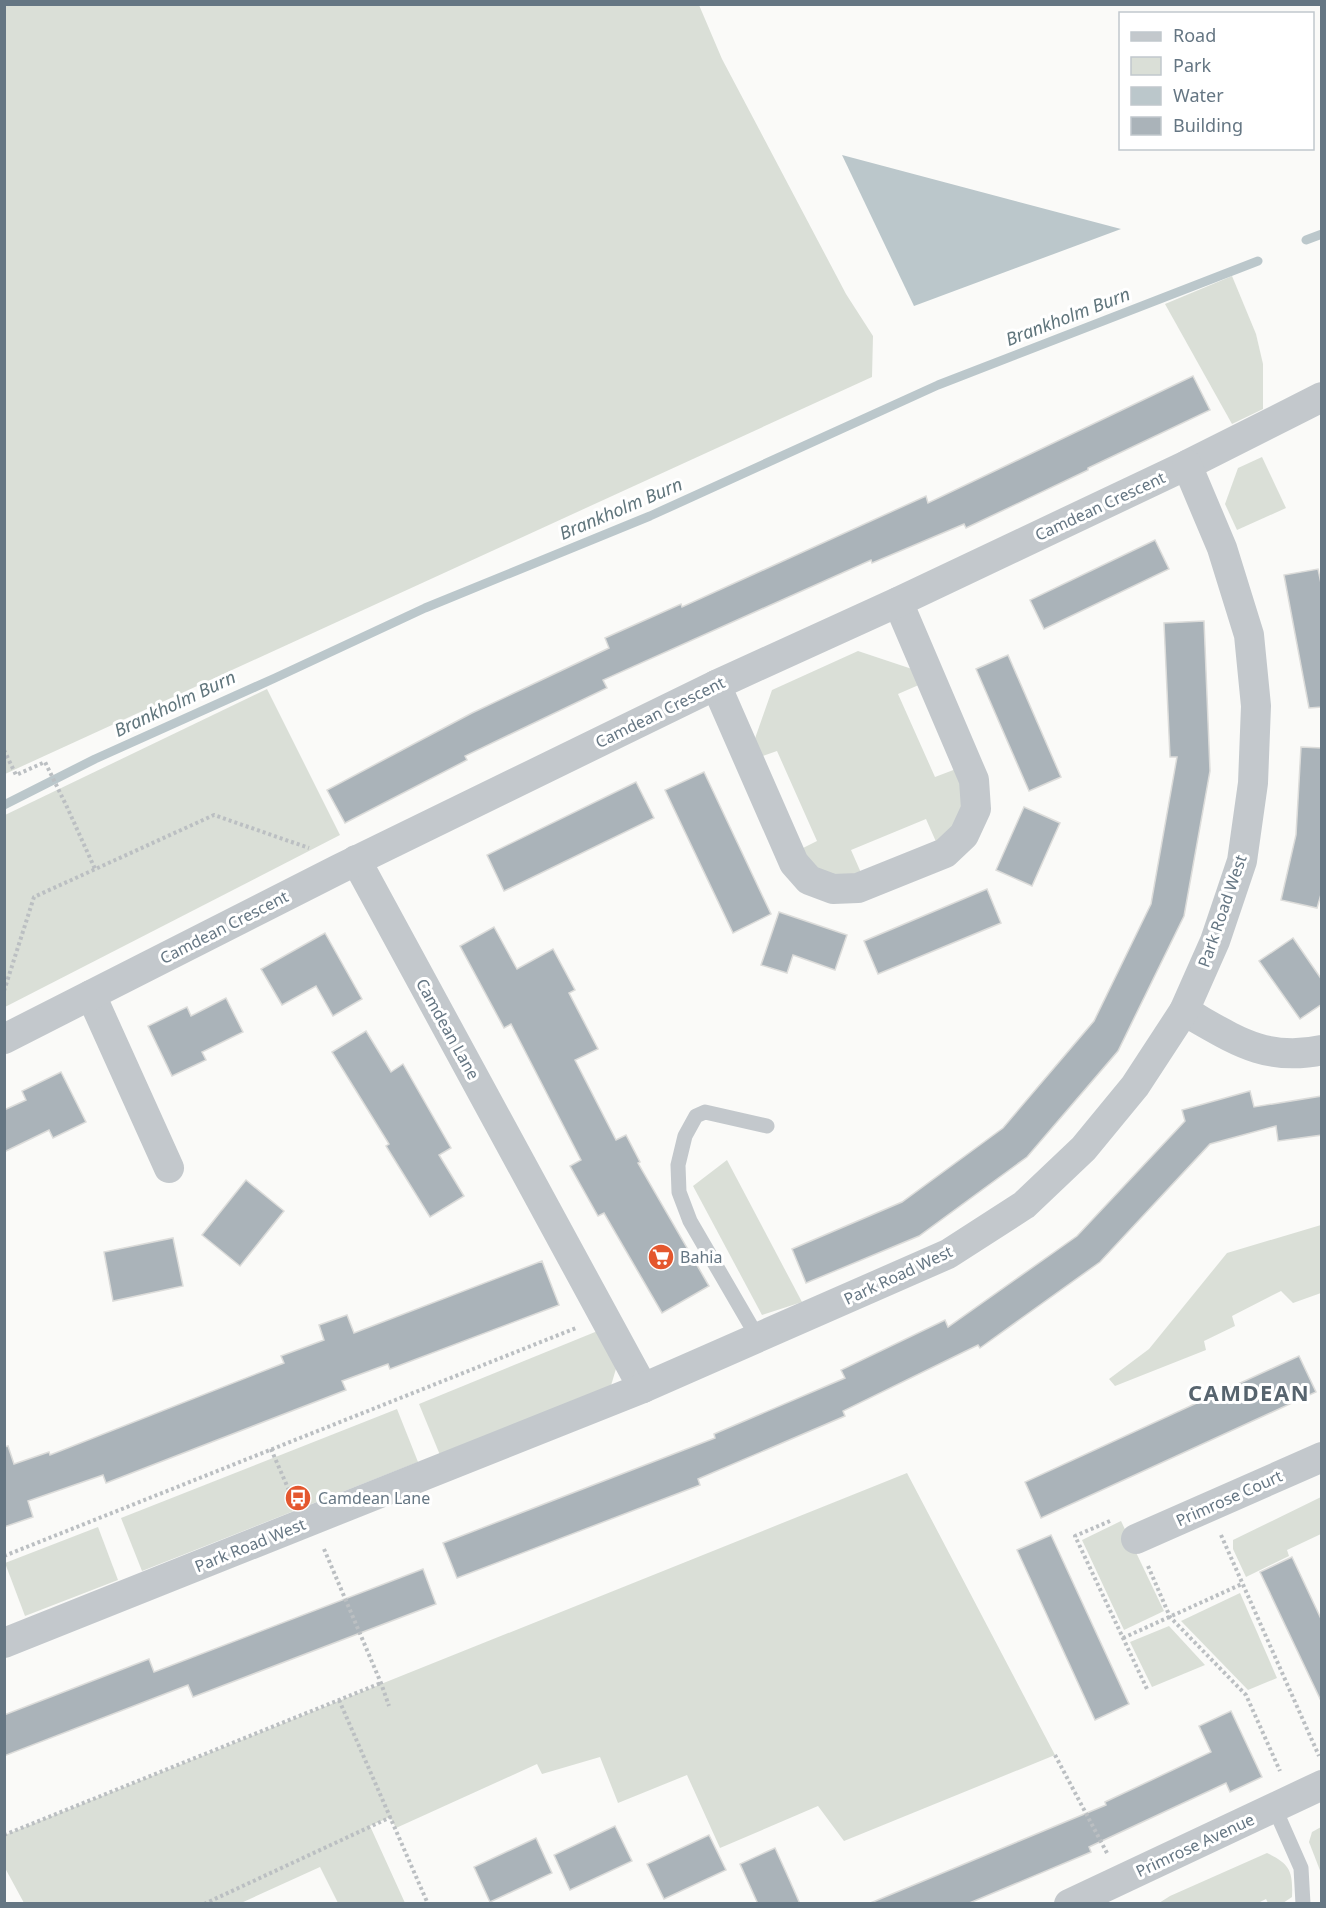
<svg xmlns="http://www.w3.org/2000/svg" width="1326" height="1908" viewBox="0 0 1326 1908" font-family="'Noto Sans',sans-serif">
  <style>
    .green { fill: #dadfd7 }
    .water { fill: #bbc7cb }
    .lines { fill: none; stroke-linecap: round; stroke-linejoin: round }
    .stream { stroke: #bbc7cb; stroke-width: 9 }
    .building { fill: #aab3b9; stroke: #dcdcda; stroke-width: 1.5 }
    .path { stroke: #bbbfc2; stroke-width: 4; stroke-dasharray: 3 3; stroke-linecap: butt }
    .lane { stroke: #c3c8cc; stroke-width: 15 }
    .street { stroke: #c3c8cc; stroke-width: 30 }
    .labels { text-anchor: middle; stroke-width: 6; stroke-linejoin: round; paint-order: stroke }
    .street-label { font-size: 16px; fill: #657683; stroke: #fff }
    .poi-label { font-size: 16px; fill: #657683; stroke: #fff; text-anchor: start }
    .water-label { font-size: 18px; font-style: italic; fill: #60757c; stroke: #fff }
    .district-label { font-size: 22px; font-weight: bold; letter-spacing: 1.5px; fill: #57646e; stroke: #fff }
  </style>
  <rect width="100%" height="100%" fill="#fafaf8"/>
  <g class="green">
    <path d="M4 5H699L722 59 846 294 873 336 872 377 5 774Z"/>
    <path d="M1232 276 1256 334 1263 364V409L1232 424 1165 304Z"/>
    <path d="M1262 457 1286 508 1237 530 1225 504 1238 468Z"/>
    <path d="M858 651 915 670 921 684 898 694 935 777 956 769C968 798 967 826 937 844L926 819 851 850 862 875C826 882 822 875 799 850L817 841 777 751 757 758 752 747 772 690Z"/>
    <path d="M267 689 340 835 5 1007V815Z"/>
    <path d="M727 1160 802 1302 762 1315 693 1186Z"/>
    <path d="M1321 1225V1293L1293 1303 1281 1291 1232 1316 1235 1326 1204 1341 1206 1350 1115 1386 1109 1379 1149 1349 1227 1253Z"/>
    <path d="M600 1330 618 1362 610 1389 440 1455 419 1404Z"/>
    <path d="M397 1409 418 1462 142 1571 121 1518Z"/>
    <path d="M907 1473 1055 1755 844 1841 818 1806 720 1848 687 1775 618 1803 600 1757 542 1774 537 1764 396 1828 390 1817 370 1826 405 1903H338L320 1867 241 1903H24L5 1868V1835Z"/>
    <path d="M1321 1497V1534L1287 1550 1289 1556 1246 1577 1233 1549V1540Z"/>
    <path d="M1121 1521 1164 1611 1124 1630 1082 1540Z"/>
    <path d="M98 1527 118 1580 25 1616 5 1563Z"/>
    <path d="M1240 1593 1277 1678 1248 1690 1181 1621Z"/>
    <path d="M1169 1626 1205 1665 1152 1687 1130 1642Z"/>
    <path d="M1321 1827V1873L1309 1842 1312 1832Z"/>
    <path d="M1267 1853C1290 1864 1293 1871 1292 1897L1283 1903H1268L1266 1899 1256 1904 1159 1903 1170 1896Z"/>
  </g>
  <path class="water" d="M842 155 1121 229 914 306Z"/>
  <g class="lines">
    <g class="stream">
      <path d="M1306 240 1322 234"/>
      <path d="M4 805 95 759 275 678 425 608 650 516 938 385 1258 261"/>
    </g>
  </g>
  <g class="building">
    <path d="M1193 376 1210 410 1088 468V470L966 528 964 524 872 563 871 560 603 680 607 688 465 756 467 760 345 823 327 790 472 713 609 648 605 638 681 604 682 607 926 496 928 503Z"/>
    <path d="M1155 540 1169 569 1044 629 1030 600Z"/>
    <path d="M1318 569 1322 588V707L1309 708 1284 575Z"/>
    <path d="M1204 621 1210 771 1184 916 1118 1051 1027 1157 919 1236 806 1283 792 1249 902 1202 1003 1128 1094 1021 1151 904 1177 757H1170L1164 623Z"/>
    <path d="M1008 655 1061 777 1029 791 976 669Z"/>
    <path d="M1301 747 1322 748V891L1317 908 1281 900 1296 835Z"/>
    <path d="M704 772 771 914 733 933 665 790Z"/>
    <path d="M636 782 654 818 504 891 487 855Z"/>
    <path d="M1024 807 1060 823 1032 886 996 870Z"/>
    <path d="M987 889 1001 923 878 974 864 941Z"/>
    <path d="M779 912 847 935 835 970 793 955 787 973 761 965Z"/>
    <path d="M494 927 517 969 553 949 575 990 569 993 598 1049 575 1060 616 1140 626 1135 640 1162 638 1163 709 1286 662 1313 604 1213 598 1216 570 1166 581 1160 511 1024 504 1028 460 946Z"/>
    <path d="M325 933 362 999 333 1016 316 986 282 1005 261 969Z"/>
    <path d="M1293 938 1322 980V1004L1300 1019 1259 961Z"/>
    <path d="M226 998 243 1032 202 1052 206 1060 172 1076 148 1026 187 1007 191 1016Z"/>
    <path d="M366 1031 391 1072 403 1064 451 1148 439 1155 464 1196 430 1217 386 1146 389 1144 332 1052Z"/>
    <path d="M61 1072 86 1122 53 1138 49 1130 4 1152V1110L26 1100 22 1091Z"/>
    <path d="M1250 1091 1254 1107 1322 1096V1135L1278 1141 1276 1126 1210 1144 1100 1262 980 1348 978 1345 843 1411 845 1416 698 1479 700 1485 457 1578 443 1543 715 1438 714 1434 845 1378 841 1370 945 1320 948 1327 1077 1236 1185 1121 1182 1110Z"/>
    <path d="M246 1180 284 1211 240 1266 202 1235Z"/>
    <path d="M173 1238 183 1286 113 1301 104 1252Z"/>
    <path d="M542 1261 559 1305 390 1369 388 1364 342 1381 346 1390 106 1483 103 1475 28 1501 33 1517 4 1527V1447L8 1446 14 1464 49 1452 50 1455 284 1363 281 1356 324 1340 319 1325 347 1315 354 1333Z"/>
    <path d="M1299 1356 1316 1392 1041 1518 1025 1482Z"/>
    <path d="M1051 1535 1129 1704 1095 1720 1017 1550Z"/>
    <path d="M1292 1557 1322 1621V1703L1260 1572Z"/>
    <path d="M423 1569 436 1604 193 1697 188 1685 4 1756V1715L149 1659 154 1672Z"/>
    <path d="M1231 1711 1262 1777 1230 1792 1226 1783 1089 1847 1091 1852 967 1904H868L1106 1805 1105 1802 1211 1752 1199 1726Z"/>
    <path d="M615 1826 632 1861 570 1890 554 1855Z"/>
    <path d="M709 1835 726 1870 664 1899 647 1864Z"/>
    <path d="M536 1838 552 1873 490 1902 474 1867Z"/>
    <path d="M775 1848 789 1879 800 1904H758L740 1864Z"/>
  </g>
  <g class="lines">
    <g class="path">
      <path d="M4 750 16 775 45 762 67 807 95 869"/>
      <path d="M4 991 34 897 214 815 309 848"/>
      <path d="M271 1449 291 1495"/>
      <path d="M1110 1521 1075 1536 1147 1689"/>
      <path d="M1221 1535 1319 1756"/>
      <path d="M324 1549 381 1683 389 1706"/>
      <path d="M4 1556 576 1328"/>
      <path d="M1148 1566 1170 1617 1246 1695 1280 1771"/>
      <path d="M1123 1638 1242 1584"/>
      <path d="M339 1700 428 1904"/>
      <path d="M1055 1755 1107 1853"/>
      <path d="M4 1835 381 1683"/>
      <path d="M204 1904 391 1817"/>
    </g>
    <g class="lane">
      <path d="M758 1338 690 1221 679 1192 678 1165 685 1136 696 1116 705 1112 767 1126"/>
      <path d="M1275 1809 1301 1868 1303 1904"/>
    </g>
    <g class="street">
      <path d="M716 685 794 863 809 880 833 889 858 888 945 853 964 835 976 809 974 780 898 602"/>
      <path d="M356 860 643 1388"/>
      <path d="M91 995 169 1168"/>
      <path d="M1184 1011C1231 1037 1264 1063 1322 1050"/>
      <path d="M4 1039 339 869 716 685 898 602 1187 465 1322 397"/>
      <path d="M1136 1539 1322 1457"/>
      <path d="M4 1643 643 1388 948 1254 1024 1205 1084 1148 1135 1086 1184 1011 1215 941 1242 861 1253 783 1256 706 1249 635 1222 548 1187 465"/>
      <path d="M1069 1904 1322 1785"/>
    </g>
  </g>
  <defs>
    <symbol id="supermarket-disc" viewBox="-11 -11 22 22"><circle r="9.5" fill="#e4572e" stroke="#fff"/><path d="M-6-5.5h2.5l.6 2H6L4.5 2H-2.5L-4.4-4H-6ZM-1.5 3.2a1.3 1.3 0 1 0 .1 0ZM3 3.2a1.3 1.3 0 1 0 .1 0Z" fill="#fff"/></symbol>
    <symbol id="bus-disc" viewBox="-11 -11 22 22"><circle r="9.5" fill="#e4572e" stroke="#fff"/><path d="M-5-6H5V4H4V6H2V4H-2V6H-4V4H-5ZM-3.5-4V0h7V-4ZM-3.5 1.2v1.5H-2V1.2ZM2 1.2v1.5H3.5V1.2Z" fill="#fff"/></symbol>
  </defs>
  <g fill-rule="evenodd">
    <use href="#supermarket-disc" x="646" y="1242" width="30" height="30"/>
    <use href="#bus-disc" x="283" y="1483" width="30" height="30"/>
  </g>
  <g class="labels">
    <g class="street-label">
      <text transform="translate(1100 506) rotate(-25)" y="6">Camdean Crescent</text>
      <text transform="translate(660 712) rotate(-26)" y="6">Camdean Crescent</text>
      <text transform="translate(1222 911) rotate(-71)" y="6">Park Road West</text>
      <text transform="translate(224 927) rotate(-27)" y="6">Camdean Crescent</text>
      <text transform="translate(448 1029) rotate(61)" y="6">Camdean Lane</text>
      <text transform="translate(898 1275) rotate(-25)" y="6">Park Road West</text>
      <text transform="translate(1229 1498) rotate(-24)" y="6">Primrose Court</text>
      <text transform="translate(250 1545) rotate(-22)" y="6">Park Road West</text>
      <text transform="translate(1195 1845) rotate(-25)" y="6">Primrose Avenue</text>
    </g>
    <g class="poi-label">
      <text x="680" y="1263">Bahia</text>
      <text x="318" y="1504">Camdean Lane</text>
    </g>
    <g class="water-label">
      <text transform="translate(1068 317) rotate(-21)" y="6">Brankholm Burn</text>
      <text transform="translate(621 509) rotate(-23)" y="6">Brankholm Burn</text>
      <text transform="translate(175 704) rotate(-25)" y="6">Brankholm Burn</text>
    </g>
    <g class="district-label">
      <text x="1249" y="1401">CAMDEAN</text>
    </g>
  </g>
  <rect width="1326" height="1908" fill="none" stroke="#657683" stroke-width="12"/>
  <rect x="1119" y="12" width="195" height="138" fill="#ffffff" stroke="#c1c8cd" stroke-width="1.5"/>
  <rect x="1131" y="32" width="30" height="9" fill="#c3c8cc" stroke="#c1c8cd" stroke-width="1.5"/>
  <text x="1173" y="42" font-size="18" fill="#657683">Road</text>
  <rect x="1131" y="57" width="30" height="18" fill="#dadfd7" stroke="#c1c8cd" stroke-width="1.5"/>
  <text x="1173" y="72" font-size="18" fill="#657683">Park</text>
  <rect x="1131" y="87" width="30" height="18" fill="#bbc7cb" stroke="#c1c8cd" stroke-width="1.5"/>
  <text x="1173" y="102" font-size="18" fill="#657683">Water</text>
  <rect x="1131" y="117" width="30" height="18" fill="#aab3b9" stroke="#c1c8cd" stroke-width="1.5"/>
  <text x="1173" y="132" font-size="18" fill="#657683">Building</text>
</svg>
